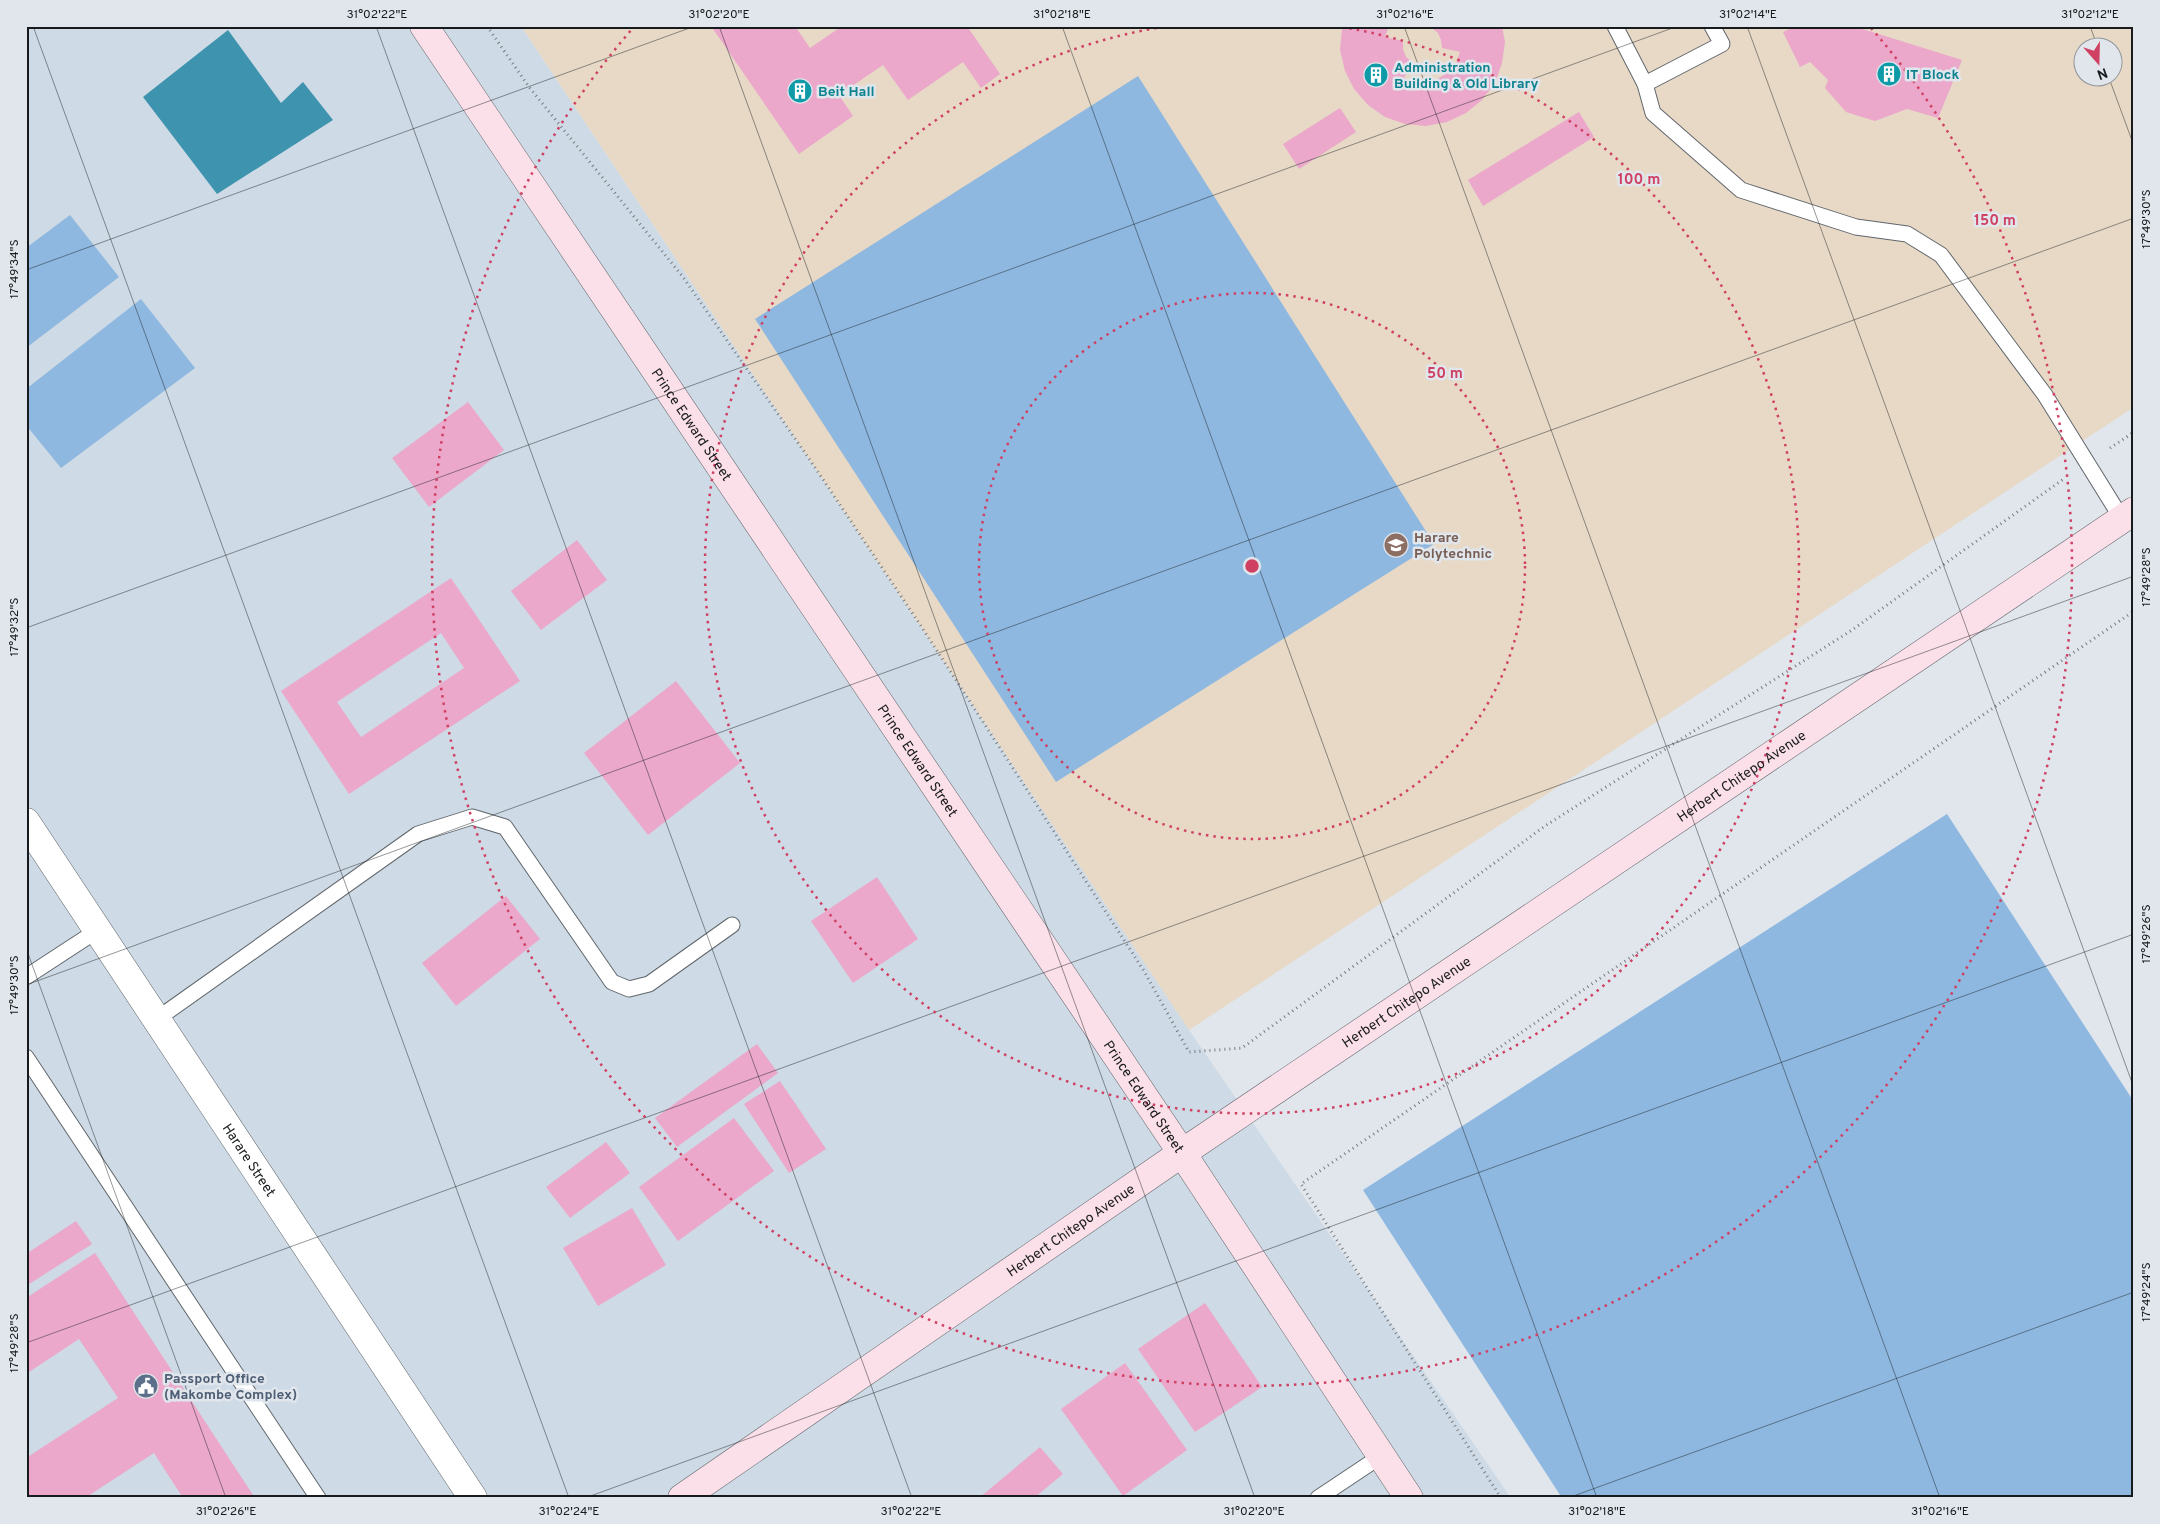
<svg xmlns="http://www.w3.org/2000/svg" width="2160" height="1524" viewBox="0 0 2160 1524" font-family="Overpass,sans-serif">
  <style>
    .built { fill: #cedae5 }
    .education { fill: #e7d9c6; fill-rule: evenodd }
    .green { fill: #8eb8e0 }
    .water { fill: #3e93ae }
    .building { fill: #eba8cb; fill-rule: evenodd }
    .lines { fill: none; stroke-linecap: round; stroke-linejoin: round }
    .service-casing { stroke: #60666b; stroke-width: 17 }
    .minor-casing { stroke: #60666b; stroke-width: 29 }
    .secondary-casing { stroke: #60666b; stroke-width: 29 }
    .path { stroke: #787c80; stroke-width: 3; stroke-dasharray: 1 4; stroke-linecap: butt }
    .service { stroke: #fff; stroke-width: 15 }
    .minor { stroke: #fff; stroke-width: 28 }
    .secondary { stroke: #fce0e9; stroke-width: 28 }
    .ticks { fill: none; stroke: #181b1d; stroke-width: 1; stroke-opacity: 0.45 }
    .ring { fill: none; stroke: #d04063; stroke-width: 2.5; stroke-dasharray: 2.5 5 }
    .labels { text-anchor: middle; stroke-width: 5; stroke-linejoin: round; paint-order: stroke }
    .culture-label { font-size: 14px; font-weight: bold; fill: #0d838f; stroke: #e0e6ec; text-anchor: start }
    .street-label { font-size: 14px; fill: #181b1d; stroke: #e0e6ec }
    .education-label { font-size: 14px; font-weight: bold; fill: #785e54; stroke: #e0e6ec; text-anchor: start }
    .service-label { font-size: 14px; font-weight: bold; fill: #4e5e75; stroke: #e0e6ec; text-anchor: start }
    .centre { fill: #d04063; stroke: #e0e6ec; stroke-width: 2.5 }
    .ring-label { font-size: 15px; text-anchor: middle; font-weight: bold; fill: #d04063; stroke: #e0e6ec; stroke-width: 5; stroke-linejoin: round; paint-order: stroke }
    .neatline { fill: none; stroke: #181b1d; stroke-width: 2 }
    .ticks-label { font-size: 12px; text-anchor: middle; fill: #181b1d }
  </style>
  <rect width="100%" height="100%" fill="#e0e6ec"/>
  <path class="built" d="M26 26H521L1189 1030 1511 1498H26Z"/>
  <path class="education" d="M521 26H2134V407L1189 1030ZM2082 48H2112V78H2082Z"/>
  <g class="green">
    <path d="M1138 76 1434 544 1056 782 755 319Z"/>
    <path d="M70 215 119 277 26 348V248Z"/>
    <path d="M141 299 195 368 61 468 26 425V389Z"/>
    <path d="M1947 814 2134 1102V1498H1562L1363 1190Z"/>
  </g>
  <path class="water" d="M228 30 281 103 303 82 333 120 217 194 143 97Z"/>
  <g class="building">
    <path d="M711 26H795L810 48 842 26H967L1000 74 981 88 963 62 908 100 883 65 839 95 853 116 799 154Z"/>
    <path d="M1334 26H1389L1385 37 1403 41V49L1406 57 1412 62 1404 78 1415 82 1427 83 1438 79 1448 72 1456 63 1460 52 1442 48 1441 40 1438 33 1432 28 1433 26H1502L1505 42 1502 63 1495 83 1482 100 1466 113 1447 122 1426 126 1405 124 1385 117 1368 105 1354 89 1345 71 1340 50 1342 29Z"/>
    <path d="M1796 26H1853L1962 60 1938 118 1907 109 1875 121 1846 112 1825 88 1828 80 1810 62 1800 67 1783 32Z"/>
    <path d="M1340 108 1356 132 1299 169 1283 144Z"/>
    <path d="M1579 112 1594 137 1483 206 1468 180Z"/>
    <path d="M468 402 504 450 429 507 392 458Z"/>
    <path d="M577 540 607 580 541 630 511 591Z"/>
    <path d="M451 578 520 681 349 794 281 691ZM441 633 464 668 361 737 337 702Z"/>
    <path d="M676 681 740 763 648 835 584 753Z"/>
    <path d="M877 877 918 939 853 983 811 921Z"/>
    <path d="M506 896 540 939 456 1006 422 963Z"/>
    <path d="M757 1044 778 1073 677 1147 655 1118Z"/>
    <path d="M780 1081 826 1149 789 1173 744 1104Z"/>
    <path d="M734 1118 774 1171 678 1241 639 1187Z"/>
    <path d="M606 1142 630 1173 570 1218 546 1187Z"/>
    <path d="M632 1208 666 1265 598 1306 563 1248Z"/>
    <path d="M76 1221 92 1244 26 1286V1254Z"/>
    <path d="M95 1253 255 1498H183L154 1453 85 1498H26V1458L118 1398 79 1339 26 1374V1298Z"/>
    <path d="M1205 1303 1262 1387 1195 1432 1138 1349Z"/>
    <path d="M1125 1363 1187 1450 1123 1496 1061 1409Z"/>
    <path d="M1040 1447 1063 1474 1034 1498H979Z"/>
  </g>
  <g class="lines">
    <defs>
      <g id="service">
        <path d="M1615 26 1645 84 1653 113 1741 190 1856 227 1907 234 1941 255 2045 395 2122 519"/>
        <path d="M1645 84 1722 44 1712 26"/>
        <path d="M26 977 98 930"/>
        <path d="M157 1019 418 834 472 817 505 827 612 982 629 989 649 984 732 925"/>
        <path d="M26 1057 318 1498"/>
        <path d="M1318 1498 1381 1456"/>
      </g>
      <g id="minor">
        <path id="s1" d="M26 822 473 1498"/>
      </g>
      <g id="secondary">
        <path id="s2" d="M424 26 1182 1153 1409 1498"/>
        <path id="s3" d="M682 1498 1182 1153 2134 511"/>
      </g>
    </defs>
    <use href="#service" class="service-casing"/>
    <use href="#minor" class="minor-casing"/>
    <use href="#secondary" class="secondary-casing"/>
    <g class="path">
      <path d="M487 26 529 87 683 277 812 463 921 626 1144 971 1189 1052 1242 1048 1545 826 1852 630 2065 478"/>
      <path d="M2110 448 2134 432"/>
      <path d="M1501 1498 1301 1184 2134 611"/>
    </g>
    <use href="#service" class="service"/>
    <use href="#minor" class="minor"/>
    <use href="#secondary" class="secondary"/>
  </g>
  <path class="ticks" d="M33 26 569 1498M376 26 912 1498M719 26 1255 1498M1062 26 1597 1498M1404 26 1940 1498M1747 26 2134 1088M2090 26 2098 48M2109 78 2134 146M26 270 695 26M26 628 1678 26M26 948 226 1498M26 985 2134 218M26 1343 2134 576M585 1498 2134 934M1568 1498 2134 1292"/>
  <g class="ring">
    <circle cx="1252" cy="566" r="273"/>
    <path d="M1342 27A547 547 0 1 1 1162 27"/>
    <path d="M1871 28A820 820 0 1 1 633 28"/>
  </g>
  <defs>
    <symbol id="building-disc" viewBox="-11 -11 22 22"><circle r="9.5" fill="#0f9aa8" stroke="#e0e6ec"/><path d="M-4-6H4V6H1V3H-1V6H-4ZM-2.5-4.3h1.7v1.8h-1.7ZM.8-4.3h1.7v1.8H.8ZM-2.5-1h1.7V.8h-1.7ZM.8-1h1.7V.8H.8Z" fill="#fff"/></symbol>
    <symbol id="university-disc" viewBox="-11 -11 22 22"><circle r="9.5" fill="#8d6e63" stroke="#e0e6ec"/><path d="M0-5L7-2L0 1L-7-2ZM-4 1L0 2.5L4 1V4Q0 6-4 4Z" fill="#fff"/></symbol>
    <symbol id="civic-disc" viewBox="-11 -11 22 22"><circle r="9.5" fill="#5c6f8a" stroke="#e0e6ec"/><path d="M-.6-6.5H3V-4.5H.6V-3L4-1V1h2V6H-6V1h2V-1L-.6-3ZM-1.2 2.5V6h2.4V2.5Z" fill="#fff"/></symbol>
  </defs>
  <g fill-rule="evenodd">
    <use href="#building-disc" x="1875" y="60" width="28" height="28"/>
    <use href="#building-disc" x="1362" y="61" width="28" height="28"/>
    <use href="#building-disc" x="786" y="77" width="28" height="28"/>
    <use href="#university-disc" x="1382" y="531" width="28" height="28"/>
    <use href="#civic-disc" x="132" y="1372" width="28" height="28"/>
  </g>
  <g class="labels">
    <g class="culture-label">
      <text x="1394" y="72">Administration<tspan x="1394" dy="16">Building &amp; Old Library</tspan></text>
      <text x="1906" y="79">IT Block</text>
      <text x="818" y="96">Beit Hall</text>
    </g>
    <g class="street-label">
      <text dy="5" stroke="none"><textPath href="#s2" startOffset="480">Prince Edward Street</textPath></text>
      <text dy="5" stroke="none"><textPath href="#s2" startOffset="885">Prince Edward Street</textPath></text>
      <text dy="5" stroke="none"><textPath href="#s3" startOffset="1282">Herbert Chitepo Avenue</textPath></text>
      <text dy="5" stroke="none"><textPath href="#s3" startOffset="878">Herbert Chitepo Avenue</textPath></text>
      <text dy="5" stroke="none"><textPath href="#s2" startOffset="1290">Prince Edward Street</textPath></text>
      <text dy="5" stroke="none"><textPath href="#s1" startOffset="405">Harare Street</textPath></text>
      <text dy="5" stroke="none"><textPath href="#s3" startOffset="472">Herbert Chitepo Avenue</textPath></text>
    </g>
    <g class="education-label">
      <text x="1414" y="542">Harare<tspan x="1414" dy="16">Polytechnic</tspan></text>
    </g>
    <g class="service-label">
      <text x="164" y="1383">Passport Office<tspan x="164" dy="16">(Makombe Complex)</tspan></text>
    </g>
  </g>
  <circle cx="1252" cy="566" r="8" class="centre"/>
  <g class="ring-label">
    <text x="1639" y="184">100 m</text>
    <text x="1995" y="225">150 m</text>
    <text x="1445" y="378">50 m</text>
  </g>
  <rect width="2160" height="1524" fill="none" stroke="#e0e6ec" stroke-width="55"/>
  <g transform="translate(2098 62) rotate(160)"><circle r="24" fill="#e0e6ec" stroke="#909599"/>
  <path d="M0-4L9 19L0 12L-9 19Z" fill="#d04063"/>
  <text y="-8" font-size="14" font-weight="bold" text-anchor="middle" fill="#181b1d">N</text>
  </g>
  <rect x="28" y="28" width="2104" height="1468" class="neatline"/>
  <g class="ticks-label">
    <text x="377" y="18">31°02'22"E</text>
    <text x="719" y="18">31°02'20"E</text>
    <text x="1062" y="18">31°02'18"E</text>
    <text x="1405" y="18">31°02'16"E</text>
    <text x="1748" y="18">31°02'14"E</text>
    <text x="2090" y="18">31°02'12"E</text>
    <text transform="translate(2146 219) rotate(-90)" y="4">17°49'30"S</text>
    <text transform="translate(14 269) rotate(-90)" y="4">17°49'34"S</text>
    <text transform="translate(2146 577) rotate(-90)" y="4">17°49'28"S</text>
    <text transform="translate(14 627) rotate(-90)" y="4">17°49'32"S</text>
    <text transform="translate(2146 934) rotate(-90)" y="4">17°49'26"S</text>
    <text transform="translate(14 985) rotate(-90)" y="4">17°49'30"S</text>
    <text transform="translate(2146 1292) rotate(-90)" y="4">17°49'24"S</text>
    <text transform="translate(14 1343) rotate(-90)" y="4">17°49'28"S</text>
    <text x="226" y="1515">31°02'26"E</text>
    <text x="569" y="1515">31°02'24"E</text>
    <text x="911" y="1515">31°02'22"E</text>
    <text x="1254" y="1515">31°02'20"E</text>
    <text x="1597" y="1515">31°02'18"E</text>
    <text x="1940" y="1515">31°02'16"E</text>
  </g>
</svg>
